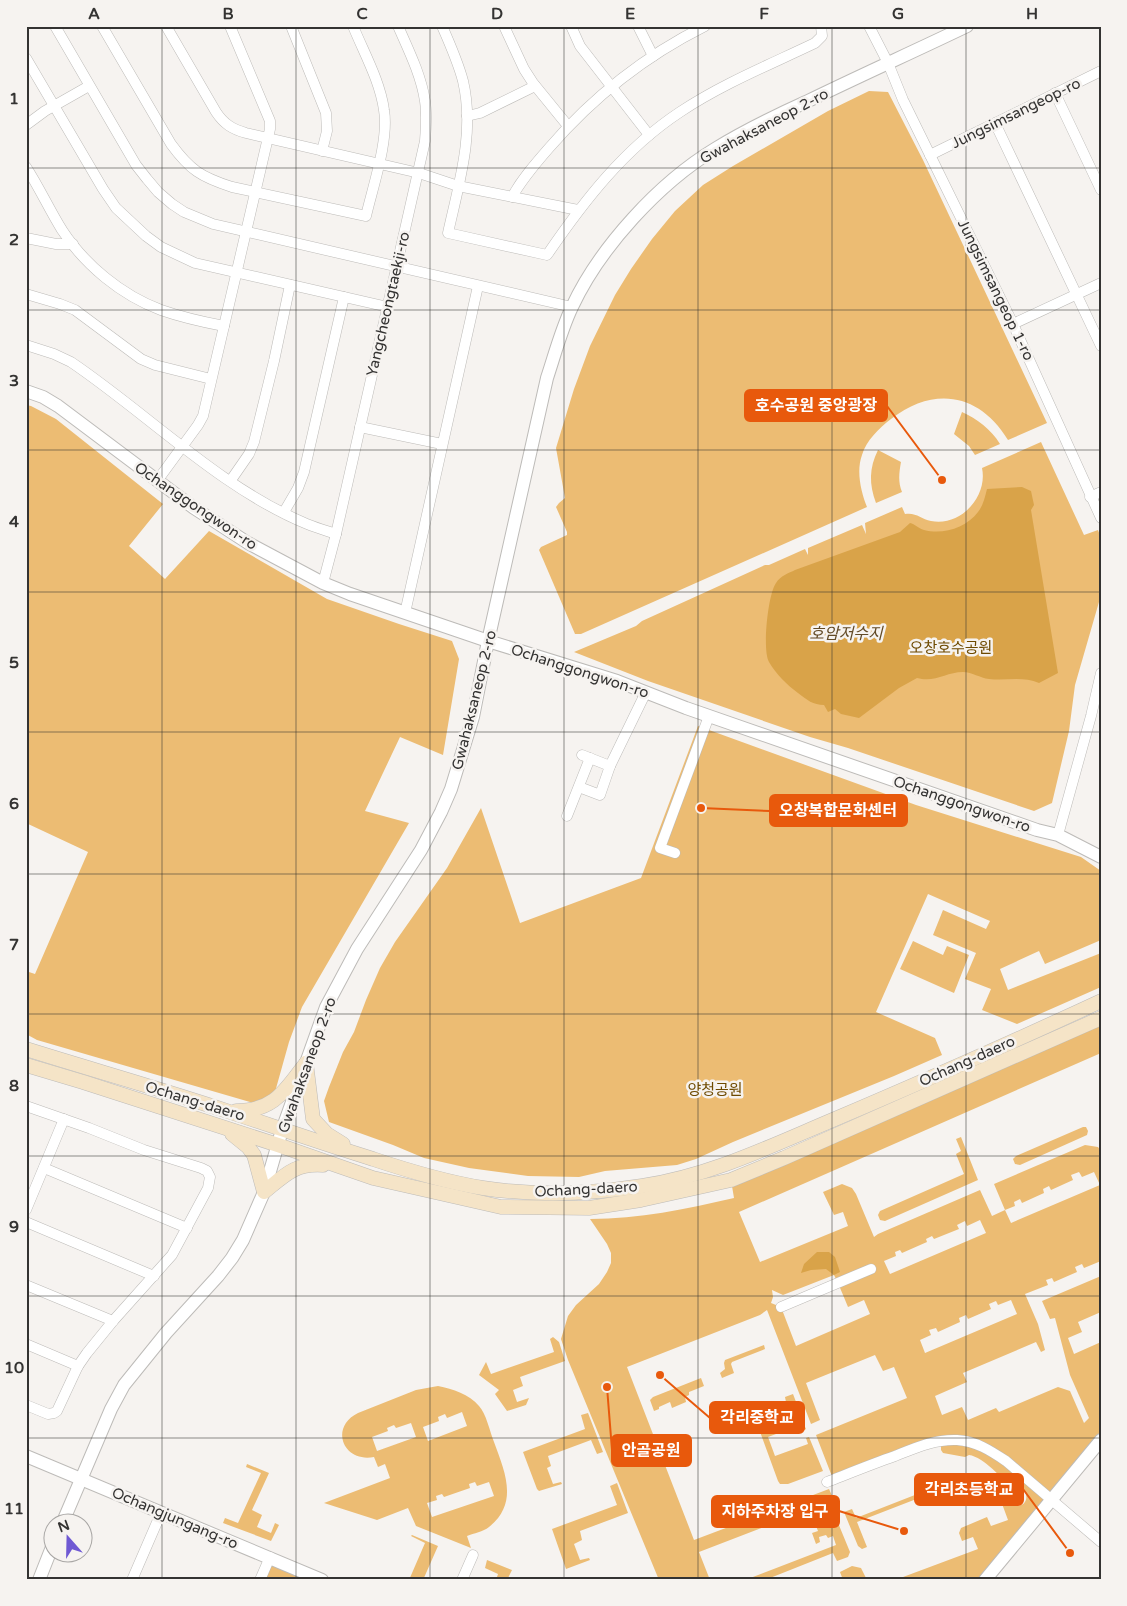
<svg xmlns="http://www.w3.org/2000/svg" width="1127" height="1606" viewBox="0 0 1127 1606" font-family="'Varela Round','Noto Sans KR',sans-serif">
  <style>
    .green { fill: #ecbc73; fill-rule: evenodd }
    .water { fill: #d9a349 }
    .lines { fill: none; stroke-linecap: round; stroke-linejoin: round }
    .minor-casing { stroke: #bdbbb8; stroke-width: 11 }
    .tertiary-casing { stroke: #bdbbb8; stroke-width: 14 }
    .secondary-casing { stroke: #bdbbb8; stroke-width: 15 }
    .minor { stroke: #fff; stroke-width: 10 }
    .tertiary { stroke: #fff; stroke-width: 12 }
    .secondary { stroke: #f5e4c7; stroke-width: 14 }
    .grid { fill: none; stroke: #343332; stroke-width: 1; stroke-opacity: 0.55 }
    .labels { text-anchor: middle; stroke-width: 5; stroke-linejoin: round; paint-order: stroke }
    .street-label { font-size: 15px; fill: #343332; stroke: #f6f3f0 }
    .park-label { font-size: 15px; fill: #6e4a00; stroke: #f6f3f0 }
    .water-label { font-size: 16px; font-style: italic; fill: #634b27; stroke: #f6f3f0 }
    .leader { fill: none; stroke: #e8590c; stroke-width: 2 }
    .callout-dot { fill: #e8590c; stroke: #f6f3f0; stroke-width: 2 }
    .callout { fill: #e8590c; stroke: #e8590c; stroke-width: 2 }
    .callout-label { font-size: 16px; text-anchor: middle; font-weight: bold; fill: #fff }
    .neatline { fill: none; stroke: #343332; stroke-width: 2 }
    .grid-label { font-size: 16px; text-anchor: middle; font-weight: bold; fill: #343332 }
  </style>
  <rect width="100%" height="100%" fill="#f6f3f0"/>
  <g class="green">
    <path d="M869 91 888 92 923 160 1047 423 1008 440C979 393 934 386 891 419 879 428 866 441 862 455 856 471 861 492 867 507L581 634H575L539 550 541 547 567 535V532L556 507 559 503 565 498 556 448 574 389 590 346 615 295 631 269 652 239 675 211 703 185 733 166 828 111Z"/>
    <path d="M26 405 31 406 56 419 163 504 129 546 165 579 209 531 327 599 399 624 452 641 459 659 443 755 400 737 365 811 409 823 302 1007 289 1042 275 1092 257 1104 37 1040 26 1034V971L35 974 88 852 26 823Z"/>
    <path d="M962 412C977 419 991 429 1000 444L975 455 969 446 954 434Z"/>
    <path d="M1041 442 1084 535 1098 530 1101 538V595L1075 685 1069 731 1052 803 1034 811 848 748 810 737 648 681 574 652 636 626 642 621 765 565H769L805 549 808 555V548L862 525 866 534 865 523 902 507 905 514C916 512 921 519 931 521 961 527 988 496 982 468Z"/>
    <path d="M878 450 901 462C899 473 898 482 902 492L876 503C869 484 869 468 878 450Z"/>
    <path d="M698 726 916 805 1081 857 1101 871V940L1045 964 1039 951 1000 969 1008 990 1101 953V987L1017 1024 982 1010 991 989 965 979 976 953 933 935 943 910 986 929 990 921 928 894 876 1012 935 1038 942 1055 894 1076 733 1142 696 1159 677 1165 605 1171 579 1177 528 1176 469 1168 424 1158 393 1145 329 1122 324 1101 329 1087 343 1052 354 1032 366 1000 380 968 395 942 447 868 481 808 520 923 641 878Z"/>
    <path d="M913 941 943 955 947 946 969 955 954 993 900 969Z"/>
    <path d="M1101 1019V1053L739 1212 760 1262 848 1226 843 1212 834 1215 823 1192 842 1184 852 1188 856 1194 874 1237 878 1234 980 1190 992 1216 1005 1210 994 1184 1085 1145 1098 1147 1101 1151V1261L1084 1268 1082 1264 1075 1267 1077 1272 1054 1282 1052 1278 1046 1280 1048 1285 1025 1294 1038 1324 1045 1350 1041 1352 1036 1342 963 1373 967 1382 935 1396 942 1415 962 1407 968 1420 996 1408 999 1412 1058 1387 1070 1391 1084 1423 1089 1418 1070 1375 1055 1318 1050 1319 1042 1301 1101 1276V1312L1078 1322 1082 1332 1068 1338 1074 1354 1101 1342V1441L985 1580H895L978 1549 973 1537 962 1541 959 1533 961 1528 987 1517 991 1526 1008 1520 1001 1501 1003 1498 1010 1497 1014 1505C1025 1509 1031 1496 1022 1488L1014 1489C1002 1479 984 1457 969 1455L965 1457 943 1453 941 1450V1441L833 1479 816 1435 907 1398 894 1367 883 1371 875 1355 806 1383 820 1420 811 1424 767 1310 760 1315 627 1367 694 1540 829 1489 834 1500 699 1552 710 1580H659L568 1360 561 1339 568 1316 576 1305 599 1284 607 1272 611 1263V1253L607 1244 590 1219C639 1219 686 1209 734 1198L731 1180ZM1079 1172 1082 1177 1094 1172 1100 1185 1011 1223 1005 1210 1015 1206 1014 1202 1020 1199 1022 1203 1044 1193 1043 1189 1049 1186 1051 1190 1073 1180 1071 1175ZM980 1220 986 1233 890 1274 884 1261 896 1256 895 1252 900 1250 902 1253 927 1242 926 1239 932 1236 934 1239 959 1229 957 1225 965 1221 967 1226ZM834 1275 838 1283 848 1307 864 1300 870 1314 796 1346 781 1307 771 1303 773 1297 772 1290 783 1295ZM1011 1300 1017 1314 925 1353 920 1340 931 1335 929 1330 936 1328 938 1332 960 1322 959 1318 966 1315 968 1319 991 1309 989 1304 996 1301 998 1305Z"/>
    <path d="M1083 1127H1086L1088 1131 1087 1135 1020 1165 1015 1164 1013 1159 1016 1156Z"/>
    <path d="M961 1137 978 1180 885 1221 880 1220 878 1215 880 1211 964 1174 956 1154 961 1151 956 1139Z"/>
    <path d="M553 1337 559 1342 565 1361 520 1377 523 1386 513 1390 517 1402 529 1398 526 1405 507 1411 495 1394 499 1390 479 1375 486 1362 491 1374 554 1352 550 1339Z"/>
    <path d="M764 1345 765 1349 732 1362 731 1364 734 1373 722 1378 720 1373 725 1369 724 1363 725 1360Z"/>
    <path d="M701 1378 704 1386 689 1392V1395L685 1397 686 1402 672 1408 670 1402 659 1407V1409L654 1411 650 1400 653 1397Z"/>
    <path d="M438 1386C453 1389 469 1394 479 1406 486 1413 490 1432 494 1442 505 1472 519 1503 489 1527 483 1532 474 1533 467 1536L471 1548 416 1526 408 1508 377 1520 324 1503 390 1478 385 1464 378 1467 374 1457C343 1463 329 1427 358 1413L416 1390ZM462 1412 467 1426 428 1441 423 1427 439 1421 438 1417 445 1414 447 1418ZM411 1423 416 1437 377 1451 372 1437 388 1431 387 1428 394 1425 396 1428ZM475 1482 477 1486 489 1482 494 1496 432 1517 427 1503 437 1500 436 1496 442 1494 444 1497 470 1488 469 1484Z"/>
    <path d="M793 1394 798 1407 797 1409 794 1410 791 1405 760 1416 767 1434 799 1423 797 1418 800 1416 806 1429 803 1431 800 1425 768 1437 775 1456 808 1444 806 1438 809 1437 823 1471 788 1484H780L778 1481 755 1418 758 1412 786 1402 785 1397Z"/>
    <path d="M588 1413 603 1452 597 1454 591 1440 548 1456 551 1466 547 1468 553 1484 561 1482 562 1484 539 1491 537 1489 523 1452 585 1429 581 1415Z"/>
    <path d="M247 1464 269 1473 252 1510 262 1515 257 1527 271 1533 275 1523 279 1525 271 1541 223 1523 225 1518 238 1523 261 1473 246 1467Z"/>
    <path d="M966 1475 968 1479 857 1522 867 1547 862 1549 858 1546 844 1512 852 1509 856 1518Z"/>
    <path d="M617 1483 628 1513 580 1531 582 1540 574 1544 580 1560 589 1558 590 1560 566 1569 552 1529 617 1505 610 1486Z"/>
    <path d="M836 1518 850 1552 848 1557 837 1561 833 1553 765 1580H745L836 1545 833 1536 828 1538 826 1535 819 1537 820 1542 816 1544 812 1533 818 1531 816 1526Z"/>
    <path d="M412 1535 438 1546 423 1580H409L425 1543 411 1536Z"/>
    <path d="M270 1557 322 1580H260Z"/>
    <path d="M487 1560 512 1570 507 1580H496L498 1574 485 1568Z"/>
    <path d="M852 1566 861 1568 867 1580H843L840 1572Z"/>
  </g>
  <g class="water">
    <path d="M1022 487 1031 491 1034 505 1031 510 1058 673 1039 683C1023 676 1006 681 989 679 980 678 972 672 963 672 946 672 935 683 917 678L899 688 859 718 841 714 835 709 828 712 824 705C813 705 807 700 798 693 787 685 776 674 769 662 762 650 768 594 776 583 780 576 789 573 795 570L900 532 910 523C915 524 918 528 924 530 943 535 966 528 978 512 983 506 985 497 987 489Z"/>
    <path d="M817 1252H829L835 1257 840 1272 834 1275 826 1269 811 1270 801 1273 804 1264Z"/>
  </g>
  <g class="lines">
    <defs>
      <g id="minor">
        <path d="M55 26 136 165 147 179 158 192 172 204 184 212 213 224 572 307"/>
        <path d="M102 26 171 144C190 170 201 177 232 187L366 216C373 186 389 140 384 110 380 81 364 53 353 26"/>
        <path d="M166 26 216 112C224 124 232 129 246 133L419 173 458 186 578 210"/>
        <path d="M291 26 326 113 327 131 322 151"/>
        <path d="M442 26C450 44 458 62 463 81 475 132 459 183 448 233L547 255C584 201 624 149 680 112 722 84 769 65 815 43L822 36 821 26"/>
        <path d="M504 26 524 69 533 83 568 126"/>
        <path d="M571 26 580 46 649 135"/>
        <path d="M638 26 653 56"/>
        <path d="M869 26 888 63 903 100 1013 324 1101 518"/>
        <path d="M26 58 103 189 116 208 146 236 161 247 195 263 388 307"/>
        <path d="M1055 93 1101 190"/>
        <path d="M467 116 480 113 535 86"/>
        <path d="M995 123 1101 346"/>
        <path d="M26 125 45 111 89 86"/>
        <path d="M930 155 1101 71"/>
        <path d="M26 167C39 187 49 209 62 230 85 265 121 295 161 310 181 317 203 322 224 326"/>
        <path d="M512 197C522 179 535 164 549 148 593 97 645 56 705 26"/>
        <path d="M26 238 56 244H73"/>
        <path d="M26 294 60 304 75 310 141 359 155 365 211 379"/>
        <path d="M1013 324 1101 283"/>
        <path d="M26 345 54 354 71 362C148 414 220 488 307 524 317 528 327 531 336 534"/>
        <path d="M360 427 442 444"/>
        <path d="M231 480 249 454 254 442 274 361 290 285"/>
        <path d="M157 481 198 425 203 416 270 129V121L230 26"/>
        <path d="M1090 497 1101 492"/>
        <path d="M284 512 298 488 304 472 344 297"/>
        <path d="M323 583 336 534 425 141C426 128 427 114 425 101 421 75 409 51 398 26"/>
        <path d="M405 613 478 286"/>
        <path d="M582 755 610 766 646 692"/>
        <path d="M579 787 600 795 610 766"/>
        <path d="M567 816 590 758"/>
        <path d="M1058 835 1091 716 1101 673"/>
        <path d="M675 853 660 848 709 716"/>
        <path d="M26 1106 89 1128 144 1150 201 1168 207 1171 210 1177 208 1188 172 1255 113 1321 87 1353 78 1366 57 1411 54 1413 48 1414 26 1405"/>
        <path d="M44 1168 187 1228"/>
        <path d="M26 1210 64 1119"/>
        <path d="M26 1222 154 1276"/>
        <path d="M26 1285 113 1321"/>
        <path d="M781 1307 871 1269"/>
        <path d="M26 1344 78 1366"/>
        <path d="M827 1482C850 1473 872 1464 895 1456 915 1448 935 1439 957 1440 976 1441 991 1451 1006 1461L1101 1542"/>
        <path d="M132 1580 161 1513"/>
        <path d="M260 1580 270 1557"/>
        <path d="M462 1580 473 1555"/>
      </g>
      <g id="tertiary">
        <path d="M26 391 43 397 58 406 194 508 248 543 323 583 350 594 488 641 617 681 686 708 1037 830 1058 835 1101 857"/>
        <path d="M26 1456 322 1580"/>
        <path d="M62 1524 111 1409 124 1385 166 1333 218 1276 232 1258 243 1240 264 1192 282 1130 326 1007 357 949 421 850 441 812 451 789 473 717 488 641 547 378C555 354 561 330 572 307 600 247 659 183 715 149 744 131 775 116 806 102 859 76 913 52 967 26"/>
        <path d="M39 1580 52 1547"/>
        <path d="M985 1580 1101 1440"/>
      </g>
      <g id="secondary">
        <path d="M26 1049C93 1070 161 1089 227 1111 276 1127 324 1144 373 1159 409 1171 446 1182 483 1188 535 1196 590 1194 642 1186 710 1176 773 1145 835 1119 924 1081 1013 1042 1101 1001"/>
        <path d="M306 1063 313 1119 327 1134 343 1144"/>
        <path d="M26 1065 83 1082 278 1145 373 1178 501 1207 589 1208 641 1200 731 1180 784 1158 1101 1018"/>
        <path d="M236 1111C275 1111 285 1090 306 1063"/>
        <path d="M232 1134 248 1147 254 1155 264 1192C285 1175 295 1163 323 1165"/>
      </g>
    </defs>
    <use href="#minor" class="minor-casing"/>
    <use href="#tertiary" class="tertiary-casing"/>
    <use href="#secondary" class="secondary-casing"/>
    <use href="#minor" class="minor"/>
    <use href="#tertiary" class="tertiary"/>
    <use href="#secondary" class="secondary"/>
  </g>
  <path class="grid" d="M162 26V1580M296 26V1580M430 26V1580M564 26V1580M698 26V1580M832 26V1580M966 26V1580M26 168H1101M26 310H1101M26 450H1101M26 592H1101M26 732H1101M26 874H1101M26 1014H1101M26 1156H1101M26 1296H1101M26 1438H1101"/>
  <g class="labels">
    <g class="street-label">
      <text transform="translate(1016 113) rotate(-26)" y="5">Jungsimsangeop-ro</text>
      <text transform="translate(764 126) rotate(-28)" y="5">Gwahaksaneop 2-ro</text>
      <text transform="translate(996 290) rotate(64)" y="5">Jungsimsangeop 1-ro</text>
      <text transform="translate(388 304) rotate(-77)" y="5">Yangcheongtaekji-ro</text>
      <text transform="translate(196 506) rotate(34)" y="5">Ochanggongwon-ro</text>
      <text transform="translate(580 671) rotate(18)" y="5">Ochanggongwon-ro</text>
      <text transform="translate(474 700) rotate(-76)" y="5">Gwahaksaneop 2-ro</text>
      <text transform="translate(962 804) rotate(19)" y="5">Ochanggongwon-ro</text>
      <text transform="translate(967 1061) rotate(-24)" y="5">Ochang-daero</text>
      <text transform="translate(307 1065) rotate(-70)" y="5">Gwahaksaneop 2-ro</text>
      <text transform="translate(195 1101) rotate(17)" y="5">Ochang-daero</text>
      <text transform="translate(586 1189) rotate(-3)" y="5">Ochang-daero</text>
      <text transform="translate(175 1518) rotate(23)" y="5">Ochangjungang-ro</text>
    </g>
    <g class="park-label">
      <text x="951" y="653">오창호수공원</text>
      <text x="715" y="1095">양청공원</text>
    </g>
    <g class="water-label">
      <text x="846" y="639">호암저수지</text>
    </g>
  </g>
  <path class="leader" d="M942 480L887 406M701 808L770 811M660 1375L710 1418M607 1387L612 1450M1070 1553L1023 1489M904 1531L839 1511"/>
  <g class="callout-dot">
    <circle cx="942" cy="480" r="5"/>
    <circle cx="701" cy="808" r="5"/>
    <circle cx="660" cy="1375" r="5"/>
    <circle cx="607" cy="1387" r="5"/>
    <circle cx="1070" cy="1553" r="5"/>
    <circle cx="904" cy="1531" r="5"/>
  </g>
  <g class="callout">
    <rect x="745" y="390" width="142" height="31" rx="5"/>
    <rect x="770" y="795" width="137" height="31" rx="5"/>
    <rect x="710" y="1402" width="94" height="31" rx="5"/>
    <rect x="612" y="1435" width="79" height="31" rx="5"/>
    <rect x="915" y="1474" width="108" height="31" rx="5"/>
    <rect x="712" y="1496" width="127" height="31" rx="5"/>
  </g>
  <g class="callout-label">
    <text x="816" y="411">호수공원 중앙광장</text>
    <text x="838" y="816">오창복합문화센터</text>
    <text x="757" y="1423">각리중학교</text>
    <text x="651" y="1456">안골공원</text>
    <text x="969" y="1495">각리초등학교</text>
    <text x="775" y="1517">지하주차장 입구</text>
  </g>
  <rect width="1127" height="1606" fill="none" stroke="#f6f3f0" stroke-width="55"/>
  <g transform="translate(68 1538) rotate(340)"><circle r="24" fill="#f6f3f0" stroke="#a8a6a4"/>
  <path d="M0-4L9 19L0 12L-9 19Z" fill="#6f59d3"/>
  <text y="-8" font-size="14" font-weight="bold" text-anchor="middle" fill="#343332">N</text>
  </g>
  <rect x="28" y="28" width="1072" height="1550" class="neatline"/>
  <g class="grid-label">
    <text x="94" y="19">A</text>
    <text x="228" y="19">B</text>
    <text x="362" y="19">C</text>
    <text x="497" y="19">D</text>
    <text x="630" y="19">E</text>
    <text x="764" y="19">F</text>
    <text x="898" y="19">G</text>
    <text x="1032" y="19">H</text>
    <text x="14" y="104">1</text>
    <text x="14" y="245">2</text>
    <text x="14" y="386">3</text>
    <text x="14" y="527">4</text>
    <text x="14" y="668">5</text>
    <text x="14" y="809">6</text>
    <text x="14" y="950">7</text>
    <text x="14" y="1091">8</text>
    <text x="14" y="1232">9</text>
    <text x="14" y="1373">10</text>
    <text x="14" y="1514">11</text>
  </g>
</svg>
